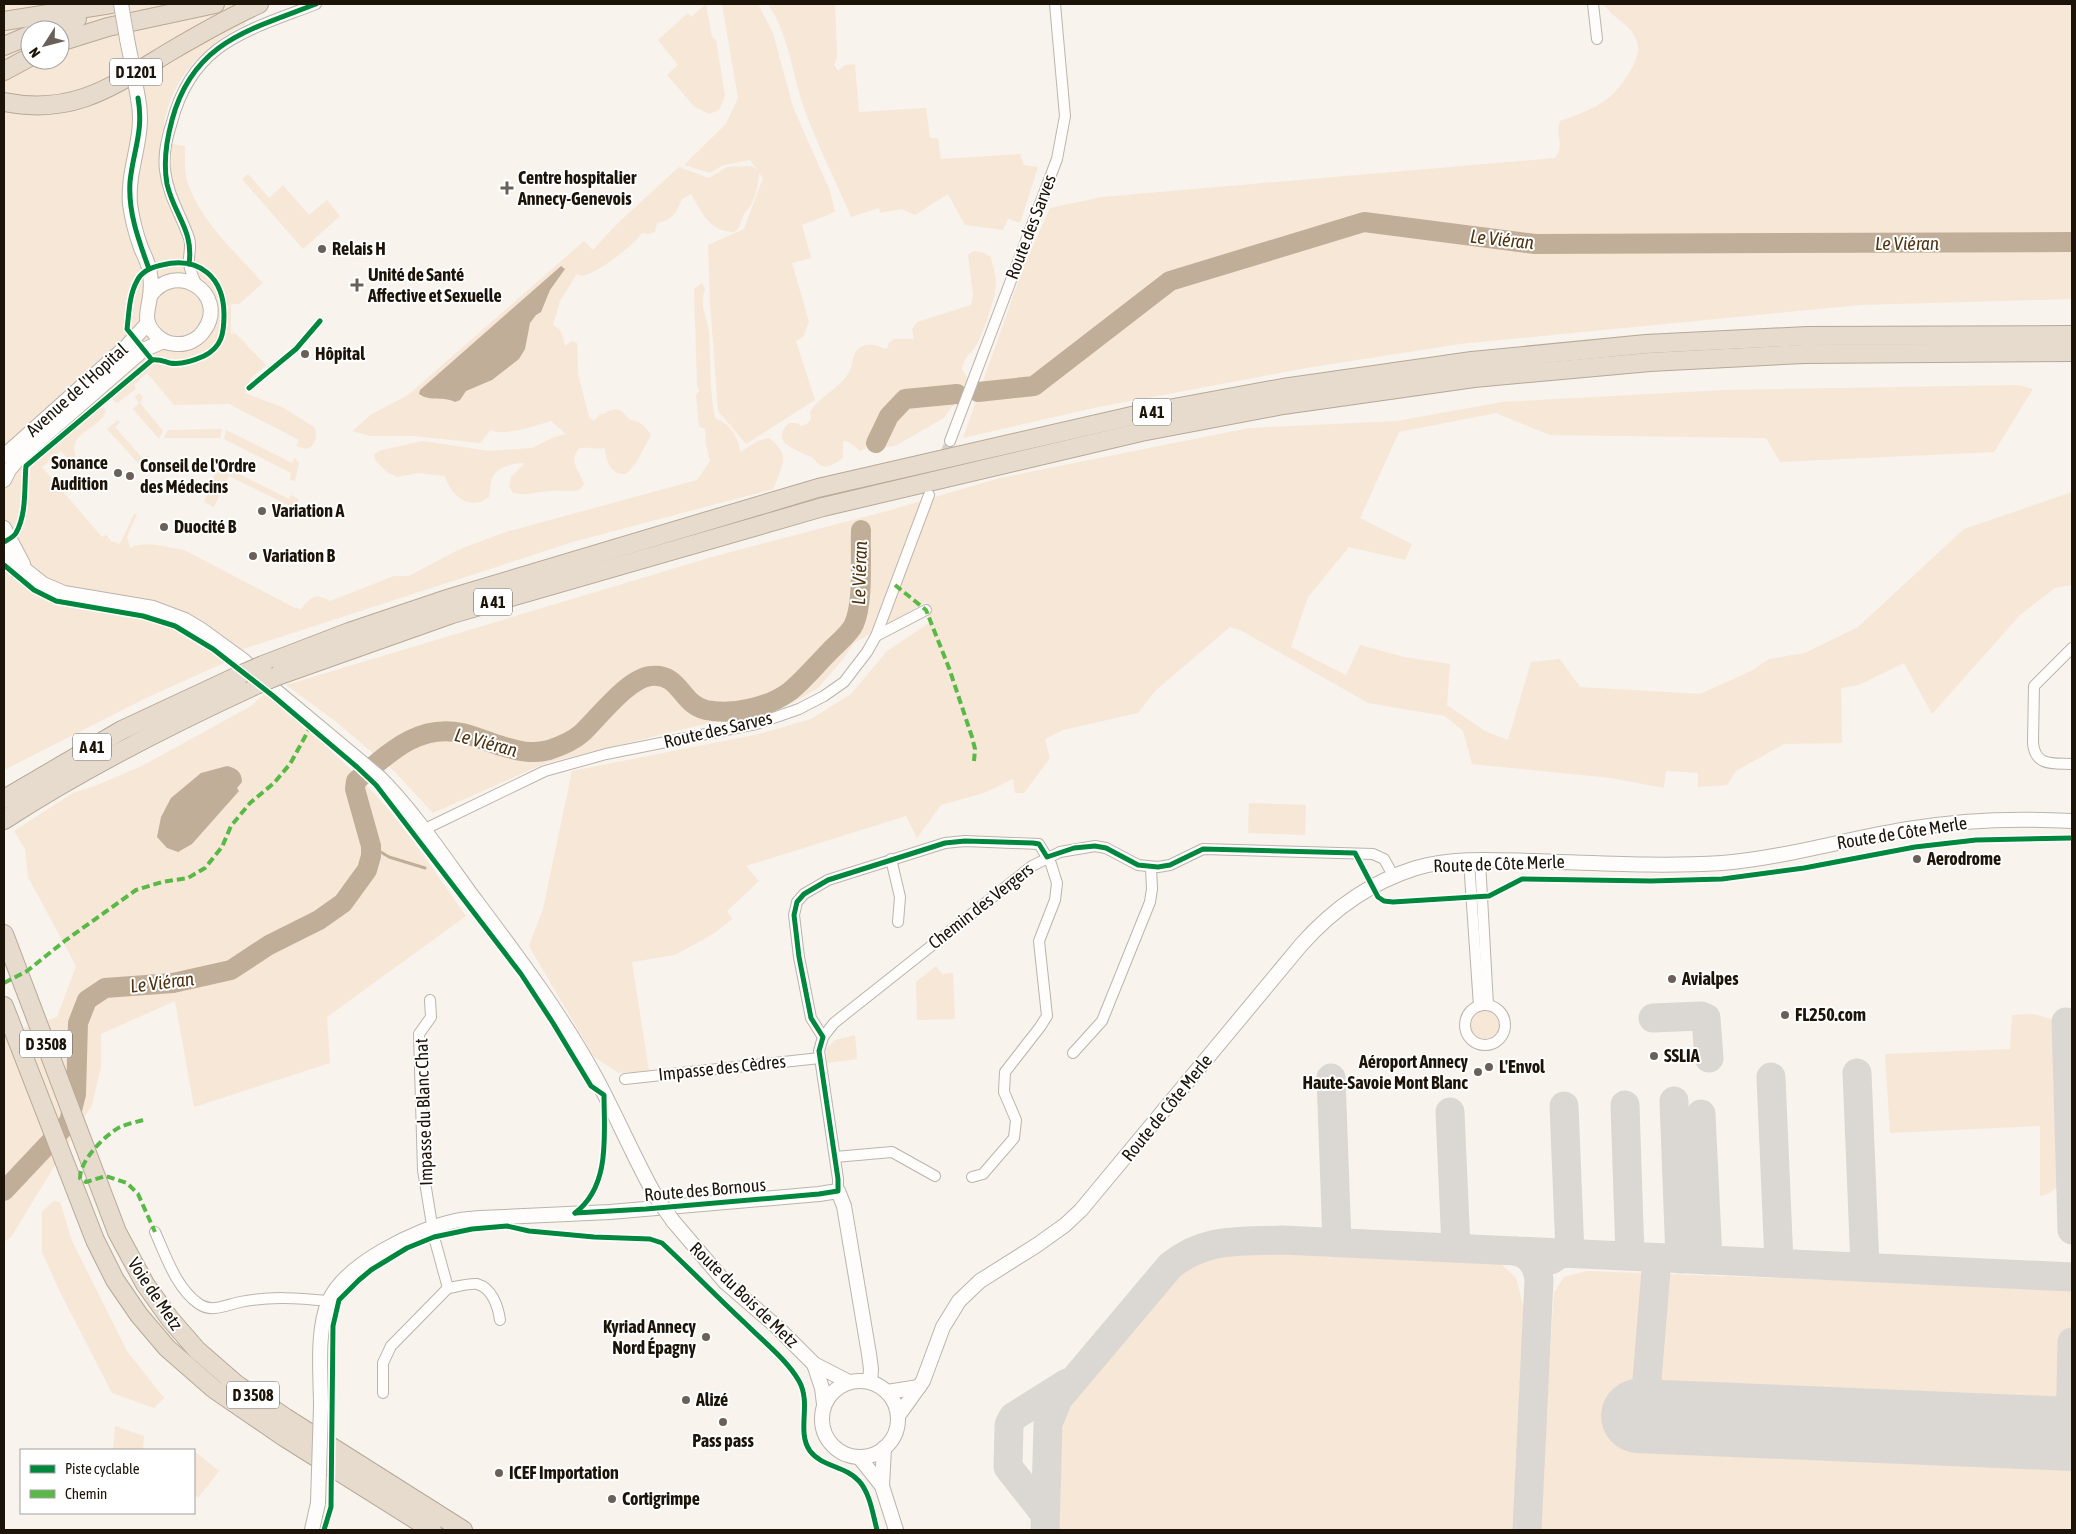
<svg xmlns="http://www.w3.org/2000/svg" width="2076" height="1534" viewBox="0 0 2076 1534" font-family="'Asap Condensed',sans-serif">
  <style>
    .green { fill: #f7e7d6; fill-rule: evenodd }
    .water { fill: #c1ae98 }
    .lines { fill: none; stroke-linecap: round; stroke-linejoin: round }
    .stream { stroke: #c1ae98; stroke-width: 3 }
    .river { stroke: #c1ae98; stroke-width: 20 }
    .taxiway { stroke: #dbd8d4; stroke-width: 29 }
    .runway { stroke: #dbd8d4; stroke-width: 74 }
    .street-tunnel { stroke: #d7d1cb; stroke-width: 10; stroke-dasharray: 10 5; stroke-linecap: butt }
    .street-casing { stroke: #bbb4ac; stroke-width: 12 }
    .secondary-casing { stroke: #bbb4ac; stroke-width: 16 }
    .highway-casing { stroke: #b6a997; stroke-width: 20 }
    .street { stroke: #fefdfc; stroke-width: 10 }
    .secondary { stroke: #fefdfc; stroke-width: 14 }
    .highway { stroke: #e6dbcd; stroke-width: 18 }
    .secondary-bridge-casing { stroke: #bbb4ac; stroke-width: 16; stroke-linecap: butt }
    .highway-bridge-casing { stroke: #b6a997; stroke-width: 20; stroke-linecap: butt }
    .secondary-bridge { stroke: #fefdfc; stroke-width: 14 }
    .highway-bridge { stroke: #e6dbcd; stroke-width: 18 }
    .quiet { stroke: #58b947; stroke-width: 4; stroke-dasharray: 8 4; stroke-linecap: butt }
    .cycleway-casing { stroke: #fff; stroke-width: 8 }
    .cycleway { stroke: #00873e; stroke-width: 5 }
    .poi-dot { fill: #696159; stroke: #fff; stroke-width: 2 }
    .labels { text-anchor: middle; stroke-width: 4; stroke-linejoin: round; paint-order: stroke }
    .shield { fill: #fff; stroke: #605a53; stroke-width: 1 }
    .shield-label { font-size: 16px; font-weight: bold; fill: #1c1309 }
    .poi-label { font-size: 18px; font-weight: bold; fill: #1c1309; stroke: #fff; text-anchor: start }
    .street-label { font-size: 18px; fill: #1c1309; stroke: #fff }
    .water-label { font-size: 19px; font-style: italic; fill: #50330f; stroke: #fff }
  </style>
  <rect width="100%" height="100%" fill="#f8f3ed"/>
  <g class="green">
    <path d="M4 4H239L246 24C211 41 182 67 169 104 165 116 163 130 160 142L185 146C185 158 184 170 187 181 200 221 236 253 263 283L239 304H231V333L236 334 266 365 251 378 245 393 282 407 314 427C318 435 316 445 307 449L296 446 299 440 229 404 174 405 147 373 134 385 136 389 117 403 112 399 103 407 106 410C102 430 66 430 76 458L71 462 61 451 42 467 102 537 106 535 111 541 120 544 134 514H137L127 537 130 548C145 540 169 547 186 551L295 608 301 609C312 597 313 592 330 601L394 576H409L458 550 506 532 697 480 710 461 706 445 705 429 699 426 696 395 699 391 697 385 694 289 702 283 705 288C699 306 707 315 709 333 711 361 709 389 715 418 729 423 739 437 740 452L758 441 769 438C783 450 787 456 779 474 777 479 776 484 773 489L576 541 246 648 226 662 146 698 4 770ZM30 30H60V60H30Z"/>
    <path d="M706 4 712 37 716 40 725 96 719 110 709 114 694 106 667 75 678 65 658 40 688 13 691 17Z"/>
    <path d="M722 4H758L773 33 793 107 830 191 835 212 802 225 811 258 792 263 809 322 803 337 796 341 815 400 746 444 718 411 710 302 708 245 744 229 763 178 759 173C759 183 756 193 752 203 750 208 745 211 743 216 740 223 741 227 734 232 709 232 702 212 691 194L682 199C676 213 673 220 657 223L655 232 648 234 642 233C630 248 601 271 582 276L577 274 560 301 553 325C562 329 563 337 565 346L572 341 577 343 578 374 589 417 594 421 600 414 608 413 606 412C618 407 621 410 630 420 640 421 645 426 651 435L636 463 626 474C610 475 606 460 605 448 595 450 587 446 578 449 569 463 579 470 584 484L579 490C569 492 560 490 550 491 537 492 526 496 513 493L509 486 511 477 525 463C513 463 494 467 491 481 490 486 490 492 489 497 470 512 450 495 445 476L418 473 397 477 387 472 375 460 374 454 382 450 423 441 489 451 532 448 554 437 566 434 551 421C538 425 503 437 491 430L480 443 413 436H371L352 431 372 414 408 395 584 241 593 250 617 224 679 167 709 178 727 167 752 166 758 171 750 160 723 165 710 173 684 165 726 124 738 98Z"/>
    <path d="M768 4H835L837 58 834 65 838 71 845 65 855 64 859 112 926 108 930 138 938 139 941 159 1020 154 1024 165 1038 167 1020 223 1008 219 1003 230 965 225 948 194 915 215 902 209 880 213 879 208 851 217C836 181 817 145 804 108 792 73 789 35 768 4Z"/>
    <path d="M1604 4H2072V299L1860 305 1460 344 1312 367 1098 407 963 438 1023 268 1050 208 1102 197 1555 158C1565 147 1555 133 1560 121 1574 116 1594 109 1606 100 1619 90 1635 68 1638 52 1639 48 1637 41 1635 37 1629 23 1613 19 1604 4Z"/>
    <path d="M248 174 269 198 283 185 309 215 327 200 340 216 303 249 242 179Z"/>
    <path d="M974 251 982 252 991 257C992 264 995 273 996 280 996 299 985 327 977 344 971 355 964 355 962 370L971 383 965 396 951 408 944 418 895 446C879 449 878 443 860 451L849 442 843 441V458C838 462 829 468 822 466 819 465 815 460 813 458 799 450 768 444 789 423H796L802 426 808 423 811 419 810 412C819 396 842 388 850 370 854 360 852 350 865 345 872 343 881 347 887 349L889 343 894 339H914L912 329 917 322 971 305 973 295 968 255Z"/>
    <path d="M2019 385 2033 389 1994 452 1780 462 1766 438 1550 435 1496 413 1399 432 1360 518 1412 544 1405 560 1349 547 1308 597 1291 647 1346 675 1360 645 1404 657 1450 664 1447 705 1485 731 1508 740 1531 662 1560 659 1580 687 1700 694 1751 671 1769 659 1805 653 1858 627 1964 529 2072 492V585L2055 588 2020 615 1932 714 1904 663 1859 685 1841 688 1842 743 1784 744 1736 771 1727 785 1698 787V773L1666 771 1664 788 1611 778 1472 764 1463 731 1445 716 1368 703 1242 631 1230 627 1156 690 1138 713 1063 730 1045 739 1050 758 1024 793H1015L1013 779 984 793 941 805 917 838 906 816 746 866 759 881 727 911 732 919 713 934 675 955 632 962 649 1071 619 1073 594 1057 529 946 543 909 572 771 759 734 811 719 851 694 887 651 929 623 926 602 854 643 843 659 818 688 794 702 546 763 433 813 395 772 339 724 286 685 712 557 891 510 1000 478 1249 428 1397 421 1502 402 1725 390Z"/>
    <path d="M139 393 143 397 140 403 163 431 159 439 133 409 139 403 135 397Z"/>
    <path d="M118 420 120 422 115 427 143 459 149 455 147 466 138 463 107 429Z"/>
    <path d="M222 429 220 438H164L168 430Z"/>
    <path d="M226 430 292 463 295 458 299 463 295 481 290 480 291 473 224 439Z"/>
    <path d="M219 464 289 499 291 495 297 498 302 512 229 476 214 507 204 502Z"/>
    <path d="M265 693C300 724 337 754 369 788 406 826 435 873 466 916L327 1017 330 1063 194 1107 175 1001 101 1034V1067L92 1105 11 1237 4 1242V1035L57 1017 76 966 28 877 25 849 14 831 73 793 95 786 142 766 251 706Z"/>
    <path d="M1249 803 1306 805 1305 835 1248 833Z"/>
    <path d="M936 966 942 974 953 973 955 1019 917 1020 916 982Z"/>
    <circle cx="1485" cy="1024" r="15"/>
    <path d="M2034 1014 2051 1019 2058 1033 2064 1177C2058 1187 2052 1194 2040 1196V1126L1890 1133 1885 1054 2010 1049 2012 1015Z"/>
    <path d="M855 1035 857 1059 827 1063 826 1049 835 1040Z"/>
    <path d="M54 1201 60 1202 72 1241 127 1351 164 1398 154 1408 112 1393 60 1292 42 1252V1212Z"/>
    <path d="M1298 1252 1484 1255 1498 1261 1516 1278 1524 1309 1516 1530H1059C1059 1481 1051 1433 1080 1390L1180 1274C1214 1247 1256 1253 1298 1252Z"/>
    <path d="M1587 1271 2072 1289V1530H1538L1554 1293 1564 1277Z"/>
    <path d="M115 1426 144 1436 143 1450H113Z"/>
    <path d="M194 1451 219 1471 198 1498 194 1494Z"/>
  </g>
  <g class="water">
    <path d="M561 266 565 269 550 290 541 312 536 315 530 323 525 349 519 359 492 380 466 391 460 400 455 402C444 396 430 402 419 394L420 390Z"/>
    <path d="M227 766C236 768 242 772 242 782L237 788 239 791 192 844 178 852 167 848 157 837 161 817 171 798 201 773Z"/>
  </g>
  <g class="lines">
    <path class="stream" d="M371 846 389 857 425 868"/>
    <g class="river">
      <path d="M978 392 1034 386 1170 281 1364 222 1535 244 2072 242"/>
      <path d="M876 443 889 416 905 399 957 394"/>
      <path d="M4 1191 69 1122 76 1094 78 1023 87 1000 105 988 173 983 231 970 269 945 319 920 343 903 367 870 371 856V846L355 789 356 781C387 755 417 723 462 733 474 736 486 741 498 745 516 750 530 755 549 750 561 746 573 741 582 733 599 717 628 678 651 676 681 673 680 704 706 710 732 715 767 708 789 692 803 681 816 665 829 652 836 644 850 634 854 624 864 602 860 556 861 530"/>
    </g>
    <g class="taxiway">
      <path d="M1653 1018 1701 1016 1706 1018 1709 1058"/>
      <path d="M2066 1022 2072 1230"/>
      <path d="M1857 1073 1865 1267"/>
      <path d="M1771 1077 1779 1263"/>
      <path d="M1331 1078 1337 1242"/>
      <path d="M1674 1101 1680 1259"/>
      <path d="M1625 1105 1630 1256"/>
      <path d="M1450 1112 1456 1248"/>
      <path d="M1701 1114 1708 1260"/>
      <path d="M1516 1251C1531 1255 1537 1265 1539 1280L1527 1530"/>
      <path d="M1551 1260 1560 1254 1570 1253 1564 1106"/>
      <path d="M1644 1416 1657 1258"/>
      <path d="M2070 1433 2072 1342"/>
      <path d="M1045 1514 1008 1467 1009 1425 1013 1417 1067 1383"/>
      <path d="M1045 1530 1048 1424 1058 1399 1170 1266C1205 1237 1240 1242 1282 1240L2072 1277"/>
    </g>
    <path class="runway" d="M1638 1416 2072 1434"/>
    <path class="street-tunnel" d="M934 483 950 441"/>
    <defs>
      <g id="street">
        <path d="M1593 4 1597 39"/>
        <path d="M197 286C194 279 190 271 189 264 188 255 192 247 189 238 181 215 168 196 165 170 163 155 167 137 172 122 193 42 247 31 316 4"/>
        <path d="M950 441 1057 159 1065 116 1055 4"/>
        <path d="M876 636 926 610"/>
        <path d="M2072 648 2034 686 2033 743C2035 767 2054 763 2072 764"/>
        <path d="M423 830 545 771 606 754 756 724 799 709 824 696 844 682 867 652 876 636 929 495"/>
        <path d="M891 859 900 897 898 922"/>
        <path d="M1469 861 1479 1006"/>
        <path d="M1480 861 1488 1005"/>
        <path d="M430 1000 431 1017 419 1034 423 1170 434 1237 448 1288C456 1287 469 1283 477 1284 492 1288 498 1306 500 1320"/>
        <circle cx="1485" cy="1025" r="20"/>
        <path d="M823 1037 811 1018 799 957 794 915 797 902 804 894 828 880 945 843 965 841 1039 844 1051 864 1057 883 1055 900 1039 941 1047 1016 1040 1027 1005 1072 1004 1092 1016 1120 1014 1138 983 1174 972 1177"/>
        <path d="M1073 1053 1102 1021 1150 902 1152 889 1151 867"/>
        <path d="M625 1079 820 1058"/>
        <path d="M835 1157 892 1152 935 1176"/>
        <path d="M838 1191V1179L819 1051 823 1037 834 1023 1032 866 1060 852 1095 846 1106 848 1138 865 1158 867 1170 865 1203 849 1373 854 1384 859 1394 877"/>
        <path d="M155 1232C166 1256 176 1288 199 1304 212 1313 226 1305 240 1302 269 1296 299 1298 328 1301"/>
        <path d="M383 1393V1363L391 1346 448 1288"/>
      </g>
      <g id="secondary">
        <path d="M127 39 131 59"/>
        <path d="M138 98C146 137 127 166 130 204 132 219 136 234 141 248 144 255 148 262 149 269 151 277 151 289 150 296 148 312 142 321 156 335 161 340 168 344 176 344 188 345 199 339 205 329 228 294 176 259 150 296"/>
        <path d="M4 456 127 346 148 323"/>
        <path d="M4 480 9 470 19 458 143 350 164 341"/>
        <path d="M4 528 23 564"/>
        <path d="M4 553 43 584 64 593 153 608 185 620 200 629 244 661 276 691 379 777C413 811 441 853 470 893 515 953 560 1012 596 1078 617 1117 634 1158 656 1197"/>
        <path d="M673 1221 725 1282 777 1327 814 1364 849 1382"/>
        <path d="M814 1364 822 1388 824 1404"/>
        <circle cx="860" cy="1419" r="38"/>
        <path d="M887 1392 919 1387"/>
        <path d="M321 1407C321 1376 316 1330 329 1301 345 1264 417 1229 455 1221 464 1219 473 1219 481 1218L610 1212 819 1194 838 1191 844 1206 869 1354 871 1369 870 1382"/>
        <path d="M898 1416 923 1381 943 1327 959 1301 980 1281 1037 1245 1065 1225 1081 1210 1301 945C1332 910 1371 882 1416 868 1453 857 1495 860 1533 861 1595 863 1659 867 1722 863 1784 858 1846 839 1908 829 1961 820 2018 818 2072 821"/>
        <path d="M884 1448 882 1486 896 1530"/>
        <path d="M859 1457 882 1486"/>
        <path d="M312 1530 318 1503"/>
      </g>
      <g id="highway">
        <path d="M4 21 111 4"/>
        <path d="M41 30 77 19"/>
        <path d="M60 42 108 27 215 4"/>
        <path d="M4 46 30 35"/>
        <path d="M4 71 30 57"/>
        <path d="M4 102C74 116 113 86 171 51 200 34 228 18 259 4"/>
        <path d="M263 665 349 632 450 598 818 488 1136 415 1283 388 1472 361 1646 344 1807 336 2072 335"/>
        <path d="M277 676 452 614 823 507 1141 432 1283 405 1474 378 1650 362 1804 354 2072 352"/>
        <path d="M4 799 122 730 242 674"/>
        <path d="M4 820C84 768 169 725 256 685"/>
        <path d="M4 934 117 1232 145 1284 170 1319 197 1350 236 1384 286 1418 463 1530"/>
        <path d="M4 1006 95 1240 115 1280 139 1315 167 1348 214 1389 284 1437 432 1530"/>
      </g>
    </defs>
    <use href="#street" class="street-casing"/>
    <use href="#secondary" class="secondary-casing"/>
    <use href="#highway" class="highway-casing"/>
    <use href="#street" class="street"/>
    <use href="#secondary" class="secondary"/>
    <use href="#highway" class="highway"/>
    <defs>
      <g id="secondary-bridge">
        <path d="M121 4 127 39"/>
        <path d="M131 59 138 98"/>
        <path d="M656 1197 673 1221"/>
        <path d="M318 1503 321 1407"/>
      </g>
      <g id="highway-bridge">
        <path d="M242 674 263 665"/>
        <path d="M256 685 277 676"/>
      </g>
    </defs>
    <use href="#secondary-bridge" class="secondary-bridge-casing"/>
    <use href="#highway-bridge" class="highway-bridge-casing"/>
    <use href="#secondary-bridge" class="secondary-bridge"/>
    <use href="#highway-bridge" class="highway-bridge"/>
    <g class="quiet">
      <path d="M895 585 926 610 949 668 972 737 975 749 974 761"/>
      <path d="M4 983 27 971 66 940 136 890 162 882 188 878 205 868 222 847 231 826 250 803 274 783 290 764 312 724"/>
      <path d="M143 1120C136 1122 127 1124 120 1127 105 1135 80 1160 80 1178L86 1182 106 1176 127 1183 138 1194 155 1232"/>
    </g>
    <defs>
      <g id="cycleway">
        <path d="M138 98C144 131 133 151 130 182 128 213 139 241 149 269"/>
        <path d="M189 264C194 230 174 215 167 184 163 162 166 142 172 120 193 42 249 30 316 4"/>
        <path d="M249 388 296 349 320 321"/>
        <path d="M4 542C7 540 14 537 16 533 27 513 24 488 26 466L152 360C159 359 163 361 170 363 180 365 195 360 204 356 222 347 224 333 224 315 224 277 199 256 162 265 152 267 141 272 137 281 129 295 129 314 127 329L152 360"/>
        <path d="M4 565 34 590 56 601 143 616 175 626 213 649 272 695 357 767 376 785 521 974 553 1023 591 1086 604 1095C604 1134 611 1186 575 1213"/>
        <path d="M575 1213 646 1209 819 1194 838 1191V1179L819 1051 823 1037 811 1018 799 957 794 915 797 902 804 894 828 880 945 843 965 841 1033 843 1039 844 1047 857 1074 848 1095 846 1106 848 1138 865 1158 867 1170 865 1203 849 1355 853 1378 897 1384 901 1393 902 1489 896 1522 879 1651 881 1722 879 1804 868 1915 847 1976 840 2072 838"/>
        <path d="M324 1530 331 1507 333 1326 339 1300 359 1280 371 1270 407 1248 434 1237 472 1229 507 1226 529 1231 594 1237 650 1239 662 1243C691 1270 718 1298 747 1325 764 1342 787 1360 799 1381 812 1404 796 1431 810 1451 822 1467 846 1466 859 1481 870 1493 873 1515 877 1530"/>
      </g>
    </defs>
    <use href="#cycleway" class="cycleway-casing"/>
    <use href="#cycleway" class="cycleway"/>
  </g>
  <g class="poi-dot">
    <path d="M504.5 180.5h5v5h5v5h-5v5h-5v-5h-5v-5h5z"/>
    <circle cx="322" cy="249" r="5"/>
    <path d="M354.5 277.5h5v5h5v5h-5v5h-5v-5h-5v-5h5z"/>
    <circle cx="305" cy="354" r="5"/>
    <circle cx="118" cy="473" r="5"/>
    <circle cx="130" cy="476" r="5"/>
    <circle cx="262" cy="511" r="5"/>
    <circle cx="164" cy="527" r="5"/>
    <circle cx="253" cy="556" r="5"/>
    <circle cx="1917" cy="859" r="5"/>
    <circle cx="1672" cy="979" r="5"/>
    <circle cx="1785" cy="1015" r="5"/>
    <circle cx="1654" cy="1056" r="5"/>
    <circle cx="1489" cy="1067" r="5"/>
    <circle cx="1478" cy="1072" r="5"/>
    <circle cx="706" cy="1337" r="5"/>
    <circle cx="686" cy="1400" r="5"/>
    <circle cx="723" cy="1422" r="5"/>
    <circle cx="499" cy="1473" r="5"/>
    <circle cx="612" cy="1499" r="5"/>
  </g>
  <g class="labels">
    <g class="shield">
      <rect x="110" y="58.5" width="52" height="27" rx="4"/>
      <rect x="1133" y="398.5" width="38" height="27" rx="4"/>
      <rect x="474" y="588.5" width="38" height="27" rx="4"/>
      <rect x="73" y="733.5" width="38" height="27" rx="4"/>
      <rect x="20" y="1030.5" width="52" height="27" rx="4"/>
      <rect x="227" y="1381.5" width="52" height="27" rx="4"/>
    </g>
    <g class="shield-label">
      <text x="136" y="78">D 1201</text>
      <text x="1152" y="418">A 41</text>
      <text x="493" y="608">A 41</text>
      <text x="92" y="753">A 41</text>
      <text x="46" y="1050">D 3508</text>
      <text x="253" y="1401">D 3508</text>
    </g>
    <g class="poi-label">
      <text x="518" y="184">Centre hospitalier<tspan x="518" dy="21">Annecy-Genevois</tspan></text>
      <text x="332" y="255">Relais H</text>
      <text x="368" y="281">Unité de Santé<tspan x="368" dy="21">Affective et Sexuelle</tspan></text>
      <text x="315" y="360">Hôpital</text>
      <text x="108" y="469" text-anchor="end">Sonance<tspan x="108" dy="21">Audition</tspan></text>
      <text x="140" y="472">Conseil de l'Ordre<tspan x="140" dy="21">des Médecins</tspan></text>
      <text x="272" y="517">Variation A</text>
      <text x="174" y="533">Duocité B</text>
      <text x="263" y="562">Variation B</text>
      <text x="1927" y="865">Aerodrome</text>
      <text x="1682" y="985">Avialpes</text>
      <text x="1795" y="1021">FL250.com</text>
      <text x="1664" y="1062">SSLIA</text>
      <text x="1468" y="1068" text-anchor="end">Aéroport Annecy<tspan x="1468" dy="21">Haute-Savoie Mont Blanc</tspan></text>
      <text x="1499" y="1073">L'Envol</text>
      <text x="696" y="1333" text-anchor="end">Kyriad Annecy<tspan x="696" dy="21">Nord Épagny</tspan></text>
      <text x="696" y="1406">Alizé</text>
      <text x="723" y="1447" text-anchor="middle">Pass pass</text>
      <text x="509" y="1479">ICEF Importation</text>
      <text x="622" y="1505">Cortigrimpe</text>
    </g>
    <g class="street-label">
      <text transform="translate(1031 227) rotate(-69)" y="6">Route des Sarves</text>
      <text transform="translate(77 390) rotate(-42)" y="6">Avenue de l'Hopital</text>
      <text transform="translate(718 730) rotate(-13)" y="6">Route des Sarves</text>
      <text transform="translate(1902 833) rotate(-9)" y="6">Route de Côte Merle</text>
      <text transform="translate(1499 864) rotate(-2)" y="6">Route de Côte Merle</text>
      <text transform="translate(981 906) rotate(-38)" y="6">Chemin des Vergers</text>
      <text transform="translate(722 1068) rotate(-6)" y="6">Impasse des Cèdres</text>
      <text transform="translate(1167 1108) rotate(-51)" y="6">Route de Côte Merle</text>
      <text transform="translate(424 1112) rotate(-92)" y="6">Impasse du Blanc Chat</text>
      <text transform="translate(705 1190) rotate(-5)" y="6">Route des Bornous</text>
      <text transform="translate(155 1294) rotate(56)" y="6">Voie de Metz</text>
      <text transform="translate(744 1295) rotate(44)" y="6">Route du Bois de Metz</text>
    </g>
    <g class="water-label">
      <text transform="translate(1502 239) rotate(6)" y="7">Le Viéran</text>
      <text x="1907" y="250">Le Viéran</text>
      <text transform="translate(859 573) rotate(-88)" y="7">Le Viéran</text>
      <text transform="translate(486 742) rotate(15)" y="7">Le Viéran</text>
      <text transform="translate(162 982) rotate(-7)" y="7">Le Viéran</text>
    </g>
  </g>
  <rect width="2076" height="1534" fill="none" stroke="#1c1309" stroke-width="10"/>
  <rect x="20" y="1449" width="175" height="65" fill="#ffffff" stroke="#a4a19d"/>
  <rect x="30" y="1465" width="25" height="8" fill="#00873e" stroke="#a4a19d"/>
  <text x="65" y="1474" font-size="15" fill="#1c1309">Piste cyclable</text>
  <rect x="30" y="1490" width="25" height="8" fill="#58b947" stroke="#a4a19d"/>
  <text x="65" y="1499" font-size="15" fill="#1c1309">Chemin</text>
  <g transform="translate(45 45) rotate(234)"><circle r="24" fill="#ffffff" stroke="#a4a19d"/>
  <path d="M0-4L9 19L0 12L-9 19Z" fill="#696159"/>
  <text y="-8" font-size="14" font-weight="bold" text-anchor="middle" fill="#1c1309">N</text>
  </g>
</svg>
